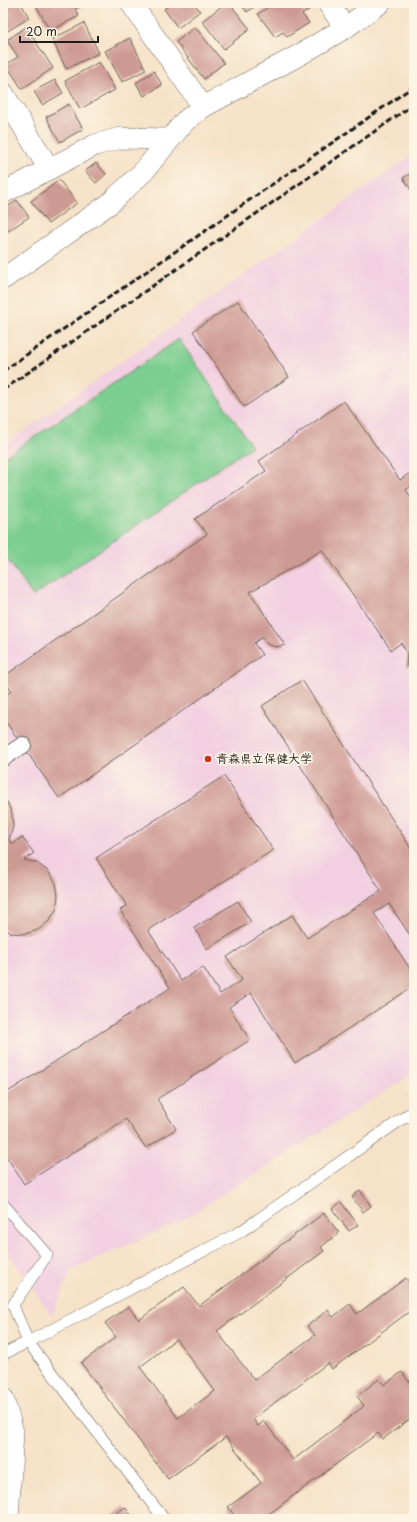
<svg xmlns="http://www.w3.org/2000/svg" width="417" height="1522" viewBox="0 0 417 1522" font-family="'Playpen Sans','Klee One',sans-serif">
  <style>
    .built { fill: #f2cfe1 }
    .green { fill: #7bce90; stroke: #4c7556 }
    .building { fill: #cd9993; fill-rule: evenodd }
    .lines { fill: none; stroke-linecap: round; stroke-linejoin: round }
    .service-casing { stroke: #686158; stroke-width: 12 }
    .pedestrian-casing { stroke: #686158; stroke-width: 18 }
    .minor-casing { stroke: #686158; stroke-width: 22 }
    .service { stroke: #fff; stroke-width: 11 }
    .pedestrian { stroke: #fff; stroke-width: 16 }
    .minor { stroke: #fff; stroke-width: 21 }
    .rail { stroke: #1c1c1c; stroke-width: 3; stroke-dasharray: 6 3; stroke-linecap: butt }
    .poi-dot { fill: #c8321e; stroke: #fcf5e5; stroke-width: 1.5 }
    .labels { text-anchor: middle; stroke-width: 3.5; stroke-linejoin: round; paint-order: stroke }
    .poi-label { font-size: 12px; font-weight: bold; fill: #1c1c1c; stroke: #fcf5e5; text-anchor: start }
  </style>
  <rect width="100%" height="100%" fill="#fcf5e5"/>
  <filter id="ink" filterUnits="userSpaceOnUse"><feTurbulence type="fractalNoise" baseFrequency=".025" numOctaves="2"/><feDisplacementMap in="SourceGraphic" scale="8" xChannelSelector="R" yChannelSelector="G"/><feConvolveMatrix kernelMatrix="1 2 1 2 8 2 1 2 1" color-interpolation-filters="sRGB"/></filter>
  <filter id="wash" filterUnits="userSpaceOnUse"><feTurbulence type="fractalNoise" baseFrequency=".012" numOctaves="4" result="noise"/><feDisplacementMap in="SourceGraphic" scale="16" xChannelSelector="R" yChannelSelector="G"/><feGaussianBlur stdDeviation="0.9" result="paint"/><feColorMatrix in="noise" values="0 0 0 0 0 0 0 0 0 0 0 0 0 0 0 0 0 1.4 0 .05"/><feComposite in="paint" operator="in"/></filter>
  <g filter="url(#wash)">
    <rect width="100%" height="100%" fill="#f6e2c8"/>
    <path class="built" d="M414 154V1073L181 1221 71 1270 52 1316 3 1245V446Z"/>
    <path class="green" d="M179 339 252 446 33 596 3 553V458Z"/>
    <g id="blocks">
      <g class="building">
        <path d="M3 3H21L29 18 6 32 3 27Z"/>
        <path d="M41 3H80L82 6 75 9 79 16 50 31 36 5Z"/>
        <path d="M172 3H200L196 6 200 11 178 28 164 9Z"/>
        <path d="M226 3H229L250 29 224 49 202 21Z"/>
        <path d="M240 3H260L247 12Z"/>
        <path d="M274 3H308L312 8 302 14 309 23 287 37 283 32 275 37 258 14Z"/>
        <path d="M84 23 99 53 66 69 52 39Z"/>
        <path d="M26 27 53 68 22 89 6 64 18 57 7 40Z"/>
        <path d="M195 27 224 63 204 79 176 42Z"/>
        <path d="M130 38 146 70 122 82 105 51Z"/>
        <path d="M99 62 115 90 80 109 65 81Z"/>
        <path d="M154 71 162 85 144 96 136 83Z"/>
        <path d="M55 80 63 93 42 105 34 91Z"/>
        <path d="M69 104 83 129 60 142 46 117Z"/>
        <path d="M96 163 106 174 96 183 85 171Z"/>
        <path d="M414 171V194L403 178Z"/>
        <path d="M59 180 77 203 48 224 31 201Z"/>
        <path d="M17 200 29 217 5 233 3 231V210Z"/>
        <path d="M238 301 289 377 244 407 193 331Z"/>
        <path d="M344 401 400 480 414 470V484L406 490 414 501V661L406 668 407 653 401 643 391 650 322 550 250 592 285 645 276 647 267 644 262 637 254 643 262 655 59 798 3 718V697L11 691 3 677 207 534 195 519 266 471 259 461Z"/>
        <path d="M302 680 414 853V932L410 935 389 904 374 913 414 975V986L295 1063 251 993 229 1007 250 1040 157 1099 176 1129 146 1148 126 1119 24 1184 3 1151V1095L170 988 120 910 127 906 96 858 224 776 273 850 148 930 181 981 203 967 220 994 242 980 227 957 292 915 307 938 381 891 262 706Z"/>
        <path d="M3 798 7 802 12 814 13 827 9 840 13 844 22 837 34 853 24 860 37 863 48 871 56 883 58 896 56 910 49 921 38 930 25 934 12 933 3 929Z"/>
        <path d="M238 901 251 922 207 949 194 928Z"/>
        <path d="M360 1190 371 1206 363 1212 352 1197Z"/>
        <path d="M341 1202 358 1225 349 1231 332 1209Z"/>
        <path d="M324 1213 339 1233 321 1247 324 1251 217 1331 254 1380 315 1335 307 1326 328 1310 333 1317 350 1304 357 1314 406 1278 414 1289V1308L332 1369 328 1363 253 1419 258 1426 264 1421 293 1460 364 1406 357 1396 379 1379 384 1385 402 1372 409 1382 414 1378V1416L383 1439 378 1433 262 1519H237L228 1507 261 1483 226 1437 168 1479 81 1363 116 1337 105 1323 128 1306 139 1320 184 1287 199 1306ZM176 1339 215 1391 178 1418 140 1367Z"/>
        <path d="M125 1507 134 1519H108Z"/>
      </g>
    </g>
  </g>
  <g filter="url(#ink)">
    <use href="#blocks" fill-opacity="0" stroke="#686158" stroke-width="1"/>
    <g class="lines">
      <defs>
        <g id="service">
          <path d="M3 1204 47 1255 13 1305 28 1342 3 1354"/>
          <path d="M164 1519 28 1342 240 1232 409 1114 414 1121"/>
        </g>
        <path id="pedestrian" d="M3 758 23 745"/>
        <g id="minor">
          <path d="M131 3 203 107"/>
          <path d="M328 3 345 28"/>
          <path d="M3 93 49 169"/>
          <path d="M3 193 95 145 121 138 168 139"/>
          <path d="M3 279 109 204 143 172 185 121 203 107 301 54 345 28 380 3"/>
          <path d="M3 1398 13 1432 8 1519"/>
        </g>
      </defs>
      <use href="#service" class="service-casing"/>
      <use href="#pedestrian" class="pedestrian-casing"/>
      <use href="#minor" class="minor-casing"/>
      <use href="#service" class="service"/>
      <use href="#pedestrian" class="pedestrian"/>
      <use href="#minor" class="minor"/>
      <g class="rail">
        <path d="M3 371 414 86"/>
        <path d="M3 390 414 104"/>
      </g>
    </g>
  </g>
  <circle class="poi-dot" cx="208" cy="759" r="4"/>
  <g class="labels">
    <g class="poi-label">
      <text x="216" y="763">青森県立保健大学</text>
    </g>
  </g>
  <rect width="417" height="1522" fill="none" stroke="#fcf5e5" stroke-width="16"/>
  <path d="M20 36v6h78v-6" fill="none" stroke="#1c1c1c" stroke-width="2"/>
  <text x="26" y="36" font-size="12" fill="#1c1c1c" stroke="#fcf5e5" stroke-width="3" paint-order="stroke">20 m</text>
</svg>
